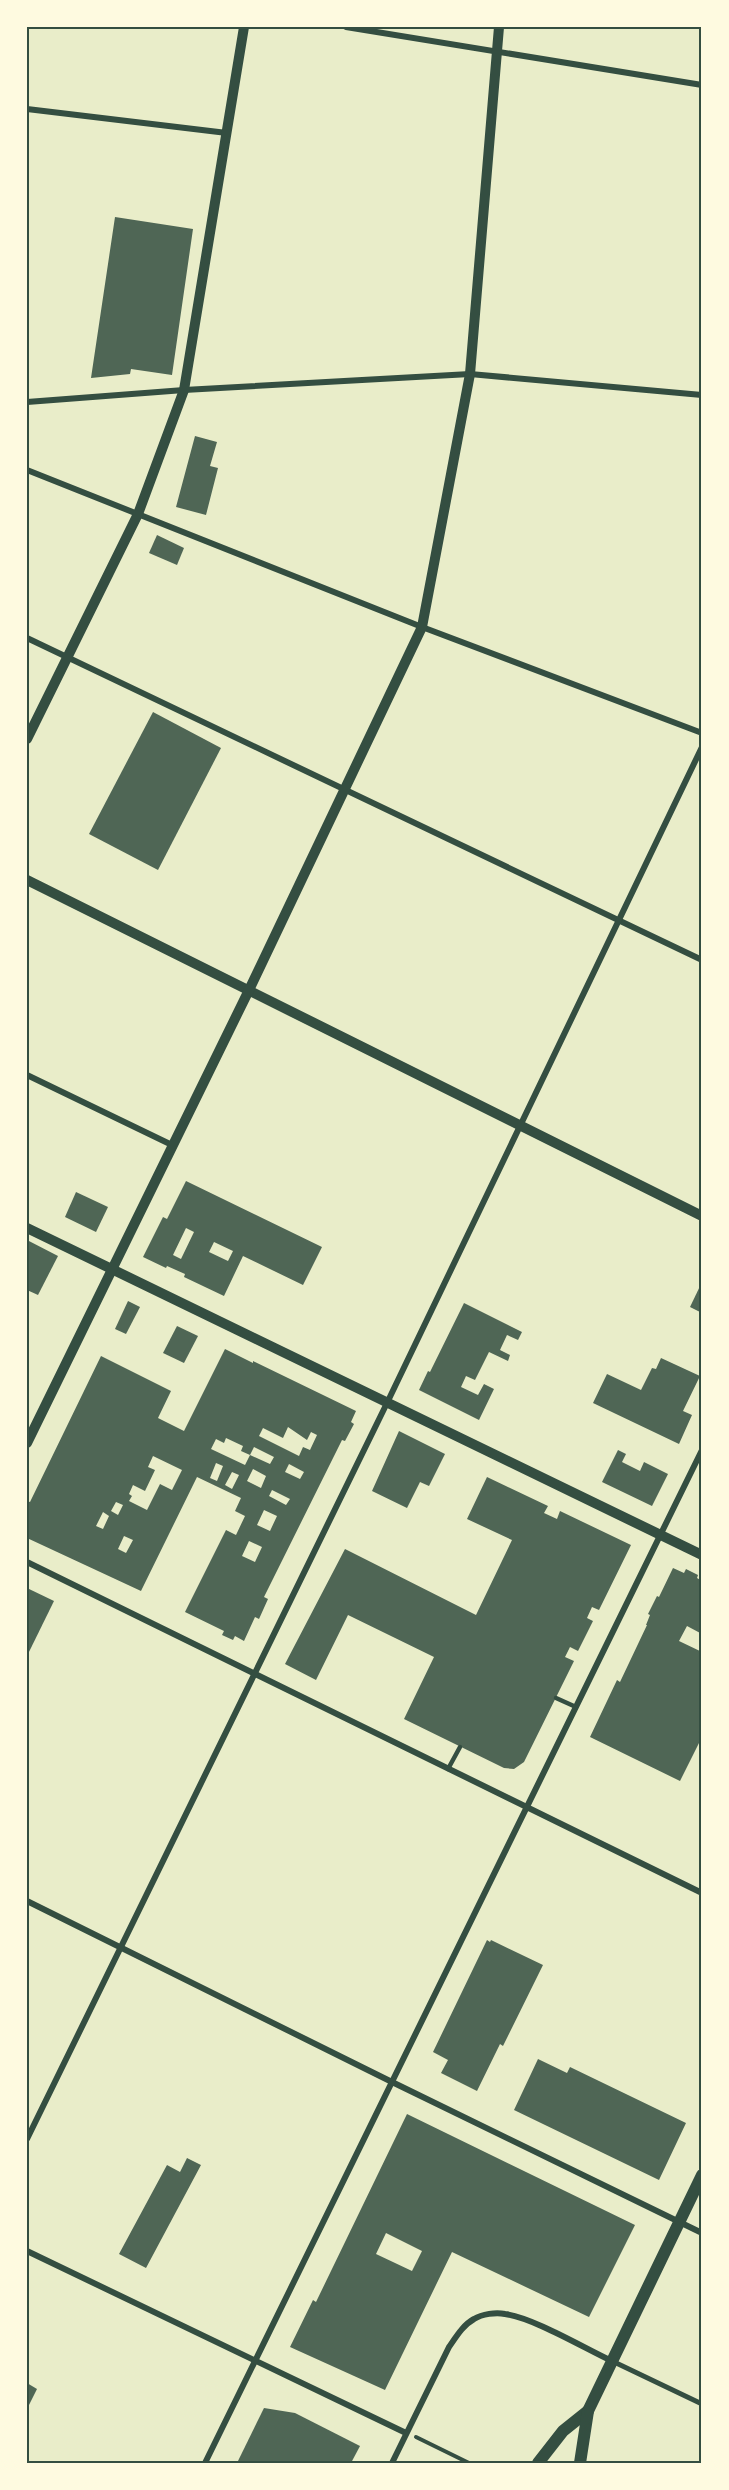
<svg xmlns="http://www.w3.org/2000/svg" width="729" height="2490" viewBox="0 0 729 2490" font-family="Roboto,sans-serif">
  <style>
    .building { fill: #4f6655; fill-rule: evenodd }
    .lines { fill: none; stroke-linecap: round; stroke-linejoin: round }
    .path { stroke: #344e41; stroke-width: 4 }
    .service { stroke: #344e41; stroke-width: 4.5 }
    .pedestrian { stroke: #344e41; stroke-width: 5 }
    .minor { stroke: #344e41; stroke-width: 6 }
    .tertiary { stroke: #344e41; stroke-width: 10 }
    .secondary { stroke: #344e41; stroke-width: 12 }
    .neatline { fill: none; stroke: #344e41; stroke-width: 2 }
  </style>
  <rect width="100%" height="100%" fill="#e9edc9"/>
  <g class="building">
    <path d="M115 217 193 229 172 375 131 369 130 374 91 378Z"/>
    <path d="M195 436 217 442 210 466 218 468 206 515 176 507Z"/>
    <path d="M157 535 184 548 177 565 149 553Z"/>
    <path d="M153 712 221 748 158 870 89 834Z"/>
    <path d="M186 1181 322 1247 303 1285 243 1256 224 1296 184 1277 185 1274 167 1266 166 1268 143 1257 163 1217 167 1219ZM186 1228 194 1232 181 1259 173 1255ZM214 1242 233 1251 228 1261 209 1252Z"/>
    <path d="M76 1192 108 1207 96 1232 65 1217Z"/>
    <path d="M27 1240 58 1256 38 1295 27 1290Z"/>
    <path d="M702 1282V1313L690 1307Z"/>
    <path d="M128 1301 140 1307 126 1334 115 1329Z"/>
    <path d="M464 1303 522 1332 518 1340 507 1335 500 1350 510 1355 508 1361 489 1352 475 1380 466 1376 461 1387 478 1395 484 1384 494 1389 479 1420 419 1390 428 1371 430 1372Z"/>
    <path d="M177 1326 198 1336 184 1363 163 1353Z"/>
    <path d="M225 1349 253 1363V1361L356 1411 351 1422 354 1424 345 1441 342 1440 264 1597 268 1599 259 1619 255 1617 244 1641 235 1636 233 1640 222 1635 224 1631 185 1612 226 1530 236 1535 245 1516 235 1511 241 1498 197 1477 141 1591 27 1538V1501L30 1502 101 1356 171 1391 158 1418 184 1431ZM288 1427 307 1440 311 1432 317 1435 310 1450 303 1447 299 1456 259 1436 263 1428 283 1438ZM226 1438 243 1446 241 1451 250 1455 245 1465 211 1449 216 1439 224 1443ZM254 1447 274 1457 270 1464 250 1455ZM153 1456 182 1470 172 1490 160 1484 147 1510 129 1501 132 1496 129 1494 133 1485 145 1491 155 1470 148 1467ZM216 1463 223 1466 217 1481 210 1478ZM289 1464 304 1472 300 1479 285 1472ZM253 1469 266 1476 261 1488 247 1481ZM232 1472 239 1475 232 1489 225 1485ZM272 1490 290 1499 286 1505 269 1496ZM116 1502 123 1505 118 1515 111 1511ZM264 1510 277 1516 270 1531 257 1525ZM103 1512 109 1516 103 1529 96 1526ZM124 1536 133 1540 126 1553 118 1549ZM249 1541 262 1547 255 1562 242 1556Z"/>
    <path d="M661 1358 700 1376 683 1411 692 1415 679 1444 593 1403 607 1374 641 1390 652 1368 656 1369Z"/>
    <path d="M399 1431 445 1454 429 1486 420 1482 407 1508 372 1491Z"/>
    <path d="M618 1450 626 1454 622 1462 640 1471 644 1462 668 1474 652 1506 602 1482Z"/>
    <path d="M487 1477 548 1506 544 1513 557 1519 560 1511 631 1545 599 1610 592 1607 587 1618 593 1621 578 1651 570 1647 565 1657 574 1661 524 1762 514 1769 504 1768 404 1719 434 1657 348 1615 316 1680 285 1664 345 1549 476 1615 512 1540 467 1519Z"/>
    <path d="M673 1568 684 1573 686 1569 698 1575 697 1578 702 1581V1634L687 1626 679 1641 702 1652V1737L680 1781 590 1737 617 1680 620 1682 647 1625H646L650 1615 648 1614 657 1596 659 1597Z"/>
    <path d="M27 1588 54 1601 27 1656Z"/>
    <path d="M487 1940 490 1942 491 1940 543 1965 503 2046 500 2044 477 2091 441 2073 448 2060 433 2052Z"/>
    <path d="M538 2059 567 2073 570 2067 686 2123 659 2180 514 2110Z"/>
    <path d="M407 2114 635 2225 589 2317 452 2252 385 2390 290 2347 313 2300 316 2302ZM386 2233 422 2251 412 2271 376 2254Z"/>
    <path d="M187 2158 201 2165 146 2268 119 2254 167 2165 180 2172Z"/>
    <path d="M27 2383 37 2389 27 2409Z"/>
    <path d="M264 2408 295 2413 360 2446 351 2463H237Z"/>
  </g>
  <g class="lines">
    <path class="path" d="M416 2437 469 2463"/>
    <g class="service">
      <path d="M556 1698 576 1707"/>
      <path d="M448 1769 460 1747"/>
    </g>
    <path class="pedestrian" d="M612 2361 702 2404"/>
    <g class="minor">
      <path d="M346 27 702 85"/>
      <path d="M27 109 227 133"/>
      <path d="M27 402 184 390 470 374 702 395"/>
      <path d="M27 470 422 627 702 733"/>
      <path d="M27 638 702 960"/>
      <path d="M27 1075 172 1145"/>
      <path d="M27 1562 702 1893"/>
      <path d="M27 1901 392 2082 702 2233"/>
      <path d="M27 2139 387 1403 702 747"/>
      <path d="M27 2251 406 2433"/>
      <path d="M205 2463 702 1450"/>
      <path d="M392 2463 449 2347C456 2337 463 2325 474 2319 482 2314 496 2312 505 2314 534 2318 584 2348 612 2361"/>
    </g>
    <g class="tertiary">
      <path d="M27 739 138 514 184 390 244 27"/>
      <path d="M27 880 702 1216"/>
      <path d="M27 1228 702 1555"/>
      <path d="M27 1443 249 990 422 627 470 374 499 27"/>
    </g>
    <g class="secondary">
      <path d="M538 2463 563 2431 588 2411"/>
      <path d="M580 2463 588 2411 702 2175"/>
    </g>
  </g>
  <rect width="729" height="2490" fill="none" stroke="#fefae0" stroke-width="57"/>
  <rect x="28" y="28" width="672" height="2434" class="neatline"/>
</svg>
